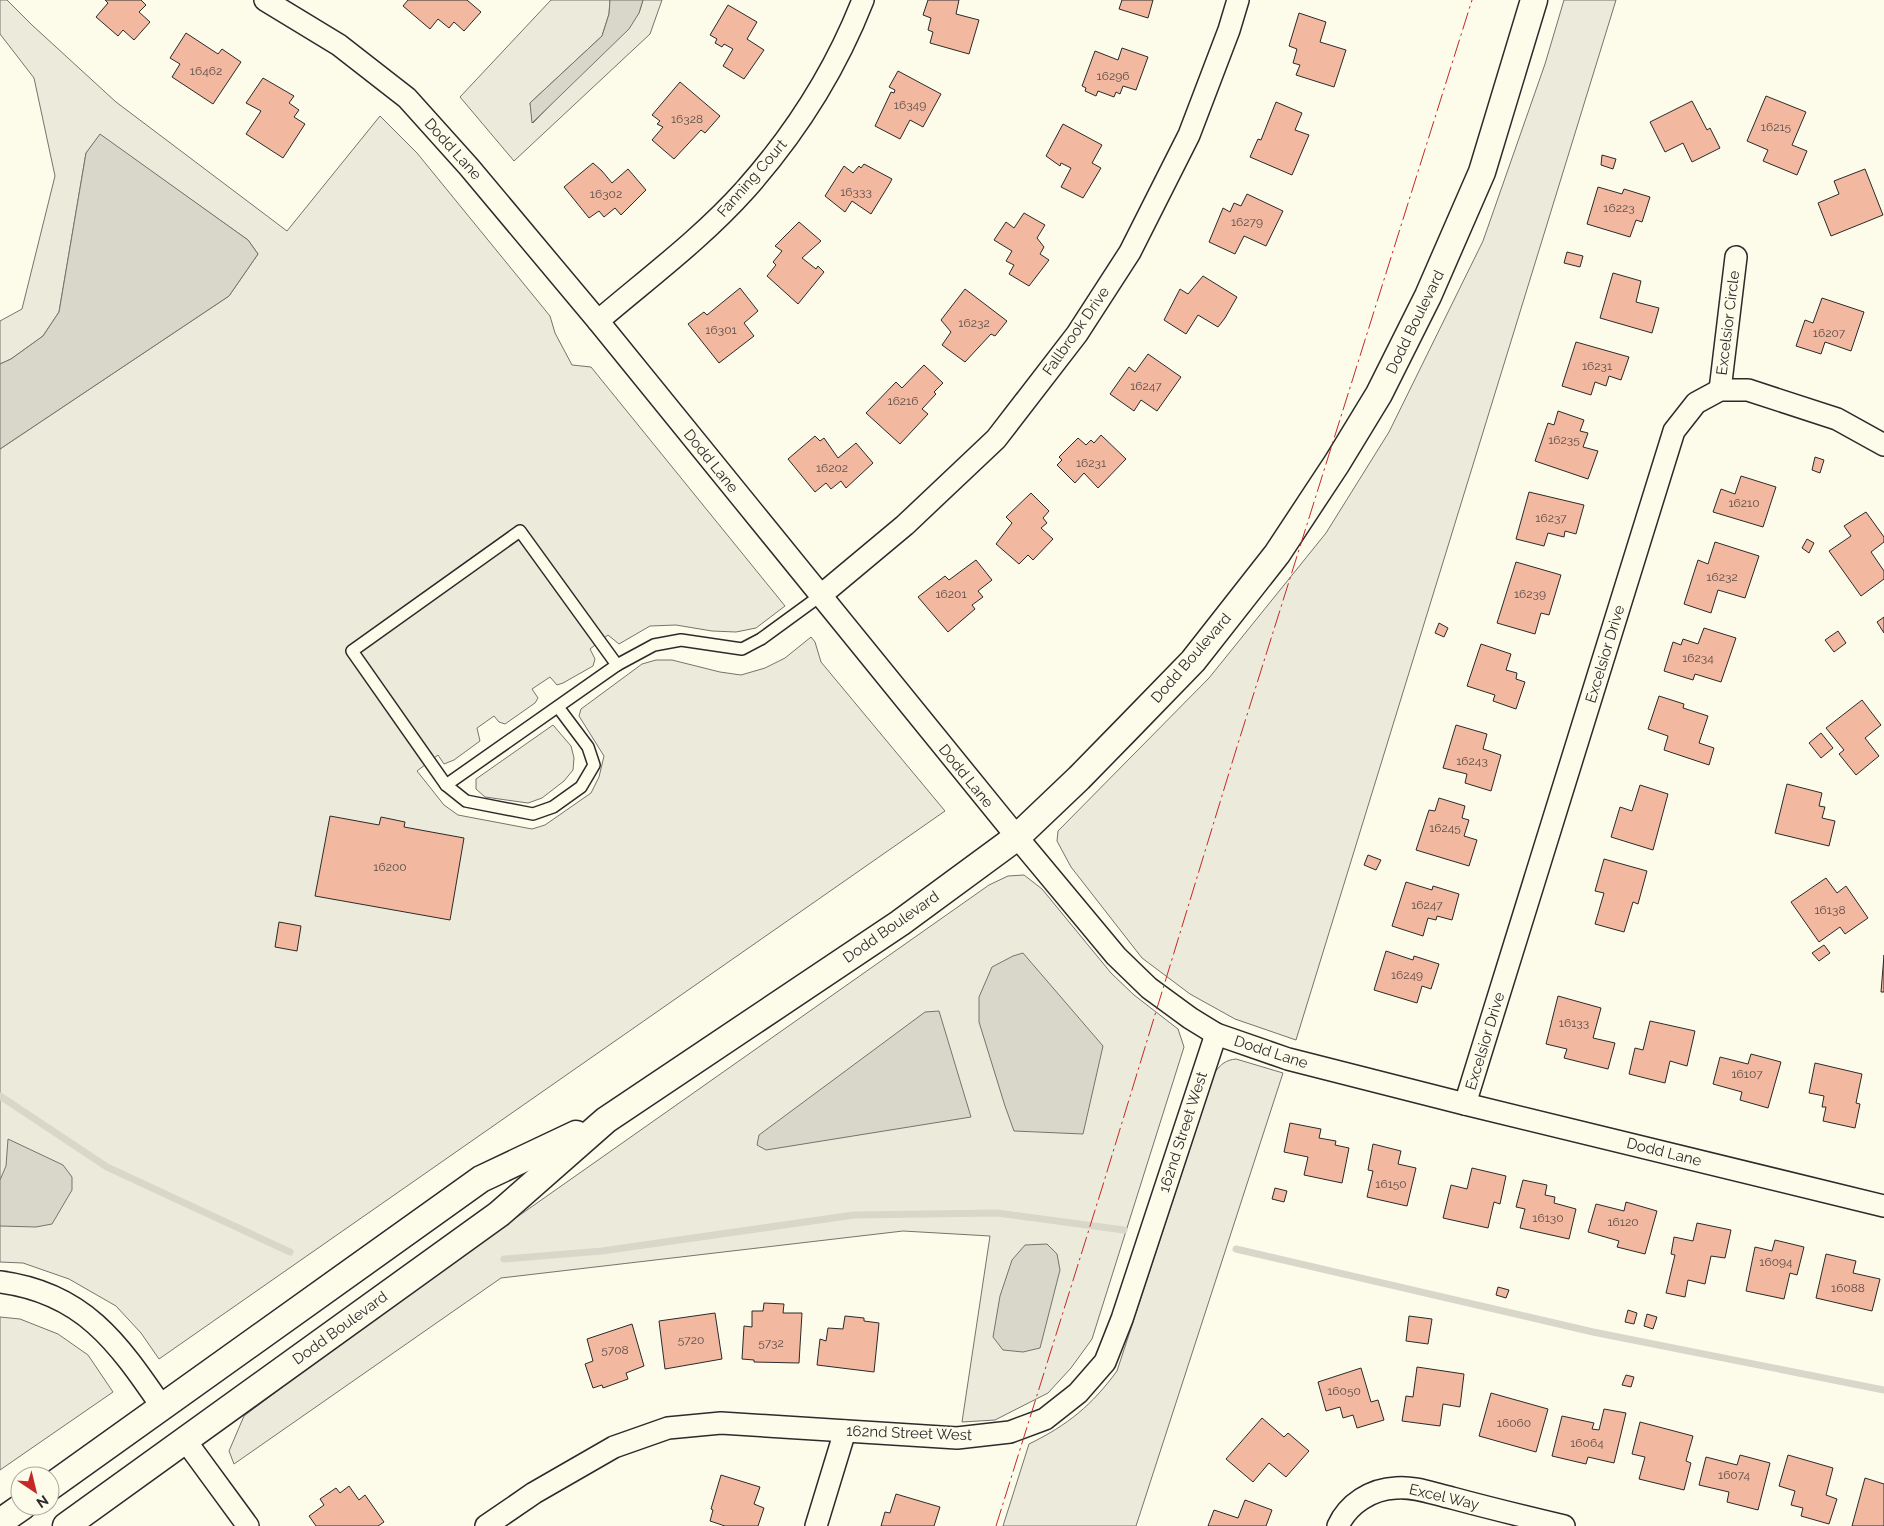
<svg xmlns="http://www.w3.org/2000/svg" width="1884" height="1526" viewBox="0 0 1884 1526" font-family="Raleway,sans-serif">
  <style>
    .green { fill: #ecebdb; stroke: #74746e }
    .water { fill: #d8d7c9; stroke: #74746e }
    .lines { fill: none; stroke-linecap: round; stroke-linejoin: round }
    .stream { stroke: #d8d7c9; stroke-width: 7 }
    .building { fill: #f2b8a0; stroke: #2b2b2b }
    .service-casing { stroke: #2b2b2b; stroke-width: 14 }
    .minor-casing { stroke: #2b2b2b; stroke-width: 24 }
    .tertiary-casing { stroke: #2b2b2b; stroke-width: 29 }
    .service { stroke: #fdfbea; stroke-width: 11 }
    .minor { stroke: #fdfbea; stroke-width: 21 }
    .tertiary { stroke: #fdfbea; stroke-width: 26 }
    .power { stroke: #c62828; stroke-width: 1; stroke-dasharray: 18 4 2.5 4; stroke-linecap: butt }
    .labels { text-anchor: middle; stroke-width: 4; stroke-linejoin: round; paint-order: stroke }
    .number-label { font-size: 12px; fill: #5d4e48 }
    .street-label { font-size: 15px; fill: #2b2b2b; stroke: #fdfbea }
  </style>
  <rect width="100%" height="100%" fill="#fdfbea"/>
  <g class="green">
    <path d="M0 0H7L32 25 116 102 287 231 380 116 417 153 550 316 555 333 572 365 591 367 785 606 756 628 736 632 712 631 676 625 650 626 619 644 608 635 590 649 595 659 593 666 563 683 557 685 550 677 532 689 538 698 535 703 505 724 499 722 494 716 477 728 480 741 454 760 444 764 438 755 417 771 444 805 458 815 532 829 545 825 591 793 599 777 604 756 579 716 581 709 642 664 656 660H672L720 672 741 675 765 668 785 658 811 637 815 642 821 662 945 811 159 1359 141 1333 116 1306 69 1279 23 1263 0 1262V449L229 296 258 254 248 240 100 135 86 153 59 312 43 336 11 359 0 364V321L22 309 55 176 34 78 0 34Z"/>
    <path d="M551 0H610L609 14 602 36 530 103 533 123 639 13 643 0H662L650 34 514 161 460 97Z"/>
    <path d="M1564 0H1616L1296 1040 1235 1019 1190 994 1142 958 1071 867 1057 841 1058 831 1209 678 1326 533 1389 432 1483 241 1545 64Z"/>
    <path d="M553 725 571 746 574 758 573 770 564 781 542 798 528 803 485 797 476 789V779Z"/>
    <path d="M1024 875 1042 889 1111 973 1134 995 1178 1029 1184 1047 1092 1339 1071 1368 1048 1393 995 1420 962 1422 990 1236 903 1231 501 1278 234 1464 229 1451 244 1416 375 1317 989 885 1008 876Z"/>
    <path d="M1236 1059 1283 1073 1136 1526H1003L1029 1444C1068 1425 1092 1405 1117 1371L1215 1072C1221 1064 1226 1060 1236 1059Z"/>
    <path d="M0 1317 20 1319 58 1334 88 1355 113 1392 0 1470Z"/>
  </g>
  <g class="water">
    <path d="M610 0H643L639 13 629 29 532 123 530 103 602 36 609 14Z"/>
    <path d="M100 134 248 240 258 254 229 296 0 449V364L11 359 43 336 59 312 86 153Z"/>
    <path d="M1023 953 1103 1046 1083 1134 1014 1131 1005 1106 979 1022V997L992 967 1013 956Z"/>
    <path d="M939 1011 971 1117 766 1150 757 1145 759 1135 925 1012Z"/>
    <path d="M8 1139 63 1165 72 1177V1190L52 1224 36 1227 0 1226V1180L6 1166Z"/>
    <path d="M1047 1244 1057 1254 1060 1270 1040 1348 1023 1352 1003 1350 993 1337 1000 1296 1012 1260 1025 1245Z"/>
  </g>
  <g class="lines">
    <g class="stream">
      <path d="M0 1096 107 1167 290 1252"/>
      <path d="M1236 1249 1593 1332 1884 1390"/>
      <path d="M504 1259 602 1251 854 1215 997 1213 1124 1230"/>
    </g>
  </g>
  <g class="building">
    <path d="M105 0H141L146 5 139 12 150 22 134 40 123 30 118 36 96 17 108 3Z"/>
    <path d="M408 0H467L481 12 464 31 454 22 449 28 438 19 430 29 403 6Z"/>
    <path d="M928 0H959L956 14 979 20 969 54 930 43 933 32 928 30 931 18 923 15Z"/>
    <path d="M1122 0H1153L1148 18 1119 9Z"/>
    <path d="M728 5 757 22 747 39 764 50 744 79 723 66 733 49 724 44 722 47 715 43 717 39 710 35Z"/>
    <path d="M1299 13 1326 22 1320 42 1346 50 1334 87 1296 75 1300 65 1293 63 1297 49 1289 46Z"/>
    <path d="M186 33 218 54 222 49 241 62 213 104 172 77 180 64 170 58Z"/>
    <path d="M1122 48 1148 57 1136 90 1123 86 1120 94 1116 92 1114 97 1098 91 1096 96 1085 91 1086 88 1082 86 1095 51 1118 60Z"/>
    <path d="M898 71 941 94 923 127 910 120 900 139 875 126 891 92 894 93 895 90 889 87Z"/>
    <path d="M263 78 294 96 289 103 299 110 294 117 305 124 283 158 246 134 261 111 246 103Z"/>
    <path d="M680 82 720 116 705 133 701 130 674 159 652 140 663 127 657 124 660 121 652 115Z"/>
    <path d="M1766 96 1806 112 1792 145 1807 151 1797 175 1763 161 1768 150 1747 141Z"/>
    <path d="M1692 101 1707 130 1710 128 1720 148 1692 162 1683 143 1665 152 1650 122Z"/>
    <path d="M1276 102 1302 113 1295 130 1309 135 1292 175 1250 157 1258 139 1261 140Z"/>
    <path d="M1063 124 1102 145 1092 163 1101 168 1083 198 1061 187 1071 168 1061 163 1060 166 1046 156Z"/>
    <path d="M1602 155 1616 159 1613 169 1601 165Z"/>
    <path d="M593 163 602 171 612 183 628 169 646 190 621 215 615 208 604 217 599 211 589 218 564 187Z"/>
    <path d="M864 164 892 179 890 183 871 214 852 201 845 212 825 196 844 166 853 173 859 166 861 168Z"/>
    <path d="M1865 169 1883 215 1831 236 1818 203 1839 194 1834 181Z"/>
    <path d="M1598 187 1622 194 1624 189 1650 197 1642 222 1636 220 1630 237 1587 224Z"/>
    <path d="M1247 194 1283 211 1266 246 1244 236 1235 254 1209 242 1223 208 1230 212 1234 203 1241 206Z"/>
    <path d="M1024 213 1045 225 1037 238 1044 247 1040 254 1049 260 1029 286 1009 274 1014 265 1006 261 1012 251 994 240 1006 222 1014 228Z"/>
    <path d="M799 222 821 241 802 258 816 269 818 266 824 272 798 304 767 276 776 265 773 262 782 251 775 246Z"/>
    <path d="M1567 252 1583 256 1580 267 1564 263Z"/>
    <path d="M1613 273 1641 281 1636 302 1659 308 1652 333 1600 318Z"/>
    <path d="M1203 276 1237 297 1225 318 1218 327 1198 315 1186 334 1164 320 1180 289 1188 294Z"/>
    <path d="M740 288 758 311 744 323 754 336 719 363 688 324 704 312 707 315Z"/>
    <path d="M965 289 1007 321 995 336 991 334 965 362 942 345 951 332 941 320Z"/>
    <path d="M1822 298 1864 312 1851 351 1825 342 1821 354 1796 346 1805 320 1813 323Z"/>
    <path d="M1576 342 1629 357 1621 380 1609 376 1606 386 1595 382 1591 395 1562 386Z"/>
    <path d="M1148 354 1181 377 1157 411 1141 400 1134 411 1110 394 1129 367 1135 372Z"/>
    <path d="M924 365 943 383 934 392 936 394 922 409 928 414 900 444 866 413 896 382 902 388Z"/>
    <path d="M1558 411 1584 420 1580 431 1588 433 1583 447 1598 451 1588 479 1535 461 1548 423 1554 425Z"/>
    <path d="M1101 435 1126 459 1098 488 1084 473 1075 483 1057 465 1062 460 1059 457 1078 438 1086 445 1091 440 1094 443Z"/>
    <path d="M815 436 820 441 824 438 838 458 856 443 873 463 846 488 841 481 831 489 826 483 815 492 788 459Z"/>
    <path d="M1815 457 1824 460 1820 473 1812 470Z"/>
    <path d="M1741 476 1776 487 1763 527 1713 512 1721 489 1735 494Z"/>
    <path d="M1529 492 1584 505 1576 534 1565 531 1564 537 1548 533 1544 546 1516 539Z"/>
    <path d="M1031 493 1049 511 1043 518 1047 523 1041 528 1053 539 1033 560 1028 555 1019 564 996 544 1012 523 1006 517Z"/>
    <path d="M1866 512 1884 537V542L1871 552 1884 571V579L1861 596 1829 551 1851 536 1844 526Z"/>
    <path d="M1807 539 1814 543 1809 553 1802 548Z"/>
    <path d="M1715 542 1759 556 1745 598 1718 590 1711 613 1684 604 1698 560 1708 564Z"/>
    <path d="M976 560 992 580 978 591 983 597 972 605 975 609 948 632 918 597 945 576 949 580Z"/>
    <path d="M1516 562 1561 575 1549 615 1541 613 1535 634 1497 623Z"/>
    <path d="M1884 617V633L1877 622Z"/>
    <path d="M1439 623 1448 628 1444 637 1435 633Z"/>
    <path d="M1704 628 1736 638 1721 682 1695 674 1693 680 1664 671 1673 642 1681 645 1683 639 1698 644Z"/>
    <path d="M1838 631 1846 643 1834 652 1825 640Z"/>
    <path d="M1481 644 1511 654 1506 670 1517 673 1516 679 1525 682 1516 709 1493 701 1495 695 1467 686Z"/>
    <path d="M1659 696 1684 704 1683 708 1708 716 1699 743 1714 748 1709 765 1664 750 1668 736 1648 729Z"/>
    <path d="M1862 700 1881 725 1865 738 1879 756 1856 775 1839 754 1844 750 1826 728Z"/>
    <path d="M1456 725 1487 734 1483 749 1501 755 1491 791 1465 783 1467 774 1443 768Z"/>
    <path d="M1821 733 1833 748 1821 758 1809 743Z"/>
    <path d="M1787 784 1822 793 1819 806 1825 807 1822 818 1835 821 1829 846 1775 833Z"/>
    <path d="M1640 785 1668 794 1653 850 1611 837 1620 807 1632 811Z"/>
    <path d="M1439 798 1465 806 1462 818 1469 820 1464 836 1477 840 1469 866 1416 850 1429 810 1435 811Z"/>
    <path d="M330 816 379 825 381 817 405 822 404 827 464 838 450 920 315 896Z"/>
    <path d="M1368 855 1381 860 1376 870 1364 865Z"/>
    <path d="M1604 859 1647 871 1638 904 1633 902 1624 932 1595 924 1604 893 1595 891Z"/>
    <path d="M1826 878 1837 893 1846 886 1868 918 1845 934 1840 927 1819 942 1791 902Z"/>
    <path d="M1406 882 1432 890 1433 886 1459 894 1452 920 1437 916 1436 920 1428 918 1423 936 1392 926Z"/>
    <path d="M279 922 301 926 297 951 275 947Z"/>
    <path d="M1824 945 1830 953 1819 961 1812 953Z"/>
    <path d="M1386 951 1413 960 1414 956 1439 964 1431 989 1422 986 1417 1003 1374 990Z"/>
    <path d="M1884 955V992H1881Z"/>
    <path d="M1558 996 1601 1008 1593 1038 1615 1043 1608 1069 1564 1058 1567 1049 1546 1044Z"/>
    <path d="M1650 1021 1695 1031 1687 1066 1670 1061 1665 1083 1629 1074 1635 1048 1643 1050Z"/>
    <path d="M1751 1054 1781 1062 1768 1108 1740 1100 1742 1092 1713 1084 1720 1057 1748 1064Z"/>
    <path d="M1815 1063 1862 1074 1856 1103 1860 1104 1855 1128 1823 1121 1826 1107H1822L1824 1096 1809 1093Z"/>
    <path d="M1290 1123 1321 1129 1319 1138 1336 1141 1335 1145 1349 1148 1342 1183 1304 1175 1308 1157 1284 1152Z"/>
    <path d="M1373 1144 1401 1151 1398 1164 1416 1168 1407 1206 1367 1197 1373 1171 1368 1170Z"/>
    <path d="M1472 1168 1506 1176 1500 1204 1494 1202 1488 1228 1443 1218 1451 1185 1467 1189Z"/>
    <path d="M1523 1180 1547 1185 1545 1195 1555 1197 1554 1203 1576 1209 1569 1239 1520 1228 1525 1209 1516 1207Z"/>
    <path d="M1275 1188 1287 1191 1284 1202 1272 1199Z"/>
    <path d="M1626 1202 1657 1211 1645 1254 1617 1247 1619 1241 1588 1232 1596 1204 1624 1211Z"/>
    <path d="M1697 1223 1731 1230 1725 1258 1711 1256 1705 1284 1688 1280 1685 1297 1666 1293 1675 1255 1671 1254 1674 1237 1693 1241Z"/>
    <path d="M1775 1240 1804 1247 1797 1275 1790 1273 1784 1299 1746 1291 1755 1247 1772 1251Z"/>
    <path d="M1826 1254 1856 1261 1853 1273 1880 1279 1872 1311 1816 1298Z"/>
    <path d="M1498 1287 1509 1290 1506 1298 1496 1295Z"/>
    <path d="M764 1303 784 1304 783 1313H802L799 1363 754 1362V1360L742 1359 744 1326 752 1327V1311H763Z"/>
    <path d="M1628 1310 1637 1313 1634 1324 1625 1322Z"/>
    <path d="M715 1313 722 1359 665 1369 659 1321Z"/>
    <path d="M1647 1314 1657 1317 1653 1329 1644 1326Z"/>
    <path d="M845 1316 864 1318V1321L879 1323 874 1372 817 1365 820 1339 826 1341 828 1328 843 1329Z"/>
    <path d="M1409 1316 1432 1319 1428 1344 1406 1341Z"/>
    <path d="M632 1324 644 1366 626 1373 628 1379 603 1388 602 1385 593 1388 585 1364 593 1361 587 1339Z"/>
    <path d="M1417 1367 1464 1374 1460 1407 1443 1404 1440 1426 1402 1421 1406 1396 1413 1397Z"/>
    <path d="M1361 1368 1371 1402 1378 1400 1384 1420 1357 1428 1353 1415 1343 1418 1340 1407 1326 1411 1318 1382Z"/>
    <path d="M1626 1375 1634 1377 1631 1387 1622 1385Z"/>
    <path d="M1491 1393 1548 1409 1536 1452 1479 1436Z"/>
    <path d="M1604 1409 1626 1413 1614 1463 1588 1457 1586 1464 1552 1456 1562 1416 1594 1423 1592 1429 1599 1430Z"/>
    <path d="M1262 1418 1284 1437 1288 1433 1309 1451 1286 1477 1269 1463 1253 1482 1226 1459Z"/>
    <path d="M1640 1422 1693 1436 1686 1461 1691 1463 1684 1490 1639 1479 1645 1457 1632 1454Z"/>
    <path d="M1740 1455 1770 1463 1758 1510 1727 1502 1729 1492 1699 1485 1706 1457 1737 1465Z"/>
    <path d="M1788 1455 1833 1468 1826 1495 1837 1499 1829 1524 1801 1516 1803 1508 1791 1505 1795 1491 1779 1486Z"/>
    <path d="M721 1475 760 1487 754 1504 764 1508 758 1526H725L710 1521 713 1510 711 1509Z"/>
    <path d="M1865 1478 1884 1484V1526H1852Z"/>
    <path d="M349 1486 359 1500 365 1495 384 1522 378 1526H316L309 1516 324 1505 320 1499 336 1488 340 1493Z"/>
    <path d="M896 1494 940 1507 934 1526H881L885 1512 890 1513Z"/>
    <path d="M1245 1500 1272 1510 1266 1526H1208L1214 1510 1238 1518Z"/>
  </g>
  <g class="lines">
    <defs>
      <g id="service">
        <path d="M558 707 588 747 594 765 581 787 553 807 533 814 466 801 446 785 352 651 520 531 617 665"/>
        <path d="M446 785 617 665 654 645 681 640 742 649 761 639 820 596"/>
      </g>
      <g id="minor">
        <path d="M265 0 339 45 407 98 469 167 598 321 1017 837 1116 956 1149 988 1190 1018 1216 1034 1288 1059 1465 1104 1884 1206"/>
        <path d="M598 321C647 279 701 239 745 190 795 134 836 69 863 0"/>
        <path d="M1720 390 1736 257"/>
        <path d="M820 596 905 525 996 439 1077 334 1130 252 1189 135 1229 30 1238 0"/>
        <path d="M1465 1104 1674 431 1696 403 1720 390H1748L1837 419 1884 445"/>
        <path d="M0 1282C84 1293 118 1343 162 1407"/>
        <path d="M185 1440 248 1526"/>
        <path d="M486 1526 534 1493 614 1447 668 1428 721 1423 957 1438 1010 1432 1045 1419 1078 1393 1105 1362 1122 1319 1216 1034"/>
        <path d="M816 1526 845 1431"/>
        <path d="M1338 1526C1348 1504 1371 1489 1396 1488 1414 1486 1434 1494 1452 1498 1489 1508 1526 1517 1564 1526"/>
      </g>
      <g id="tertiary">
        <path d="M50 1487 481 1179 576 1134"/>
        <path d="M0 1522 23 1506"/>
        <path d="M66 1526 499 1214 606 1120 900 923 1017 837 1079 778 1124 732 1193 661 1277 554 1337 463 1379 394 1428 296 1482 172 1534 0"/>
      </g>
    </defs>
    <use href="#service" class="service-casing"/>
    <use href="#minor" class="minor-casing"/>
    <use href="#tertiary" class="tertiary-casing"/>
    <use href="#service" class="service"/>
    <use href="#minor" class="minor"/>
    <use href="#tertiary" class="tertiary"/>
    <path class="power" d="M996 1526 1102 1188 1236 750 1472 0"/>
  </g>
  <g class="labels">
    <g class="number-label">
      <text x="206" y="75">16462</text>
      <text x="1113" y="80">16296</text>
      <text x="910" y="109">16349</text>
      <text x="687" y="123">16328</text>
      <text x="1776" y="131">16215</text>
      <text x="856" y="196">16333</text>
      <text x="606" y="198">16302</text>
      <text x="1619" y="212">16223</text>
      <text x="1247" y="226">16279</text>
      <text x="974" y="327">16232</text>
      <text x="721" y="334">16301</text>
      <text x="1829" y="337">16207</text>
      <text x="1597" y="370">16231</text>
      <text x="1146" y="390">16247</text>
      <text x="903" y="405">16216</text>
      <text x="1564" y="444">16235</text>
      <text x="1091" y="467">16231</text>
      <text x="832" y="472">16202</text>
      <text x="1744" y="507">16210</text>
      <text x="1551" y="522">16237</text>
      <text x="1722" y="581">16232</text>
      <text x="951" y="598">16201</text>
      <text x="1530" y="598">16239</text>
      <text x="1698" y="662">16234</text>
      <text x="1472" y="765">16243</text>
      <text x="1445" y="832">16245</text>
      <text x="390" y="871">16200</text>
      <text x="1427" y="909">16247</text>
      <text x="1830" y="914">16138</text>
      <text x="1407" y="979">16249</text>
      <text x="1574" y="1027">16133</text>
      <text x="1747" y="1078">16107</text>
      <text x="1391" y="1188">16150</text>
      <text x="1548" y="1222">16130</text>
      <text x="1623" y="1226">16120</text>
      <text x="1776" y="1266">16094</text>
      <text x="1848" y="1292">16088</text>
      <text x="691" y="1344">5720</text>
      <text x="771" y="1347">5732</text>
      <text x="615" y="1354">5708</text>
      <text x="1344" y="1395">16050</text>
      <text x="1514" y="1427">16060</text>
      <text x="1587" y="1447">16064</text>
      <text x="1734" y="1479">16074</text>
    </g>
    <g class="street-label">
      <text transform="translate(453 149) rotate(48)" y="5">Dodd Lane</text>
      <text transform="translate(752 178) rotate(-49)" y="5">Fanning Court</text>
      <text transform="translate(1415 322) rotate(-64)" y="5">Dodd Boulevard</text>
      <text transform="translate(1728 323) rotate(-83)" y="5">Excelsior Circle</text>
      <text transform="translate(1076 331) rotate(-55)" y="5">Fallbrook Drive</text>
      <text transform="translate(711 461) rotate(51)" y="5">Dodd Lane</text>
      <text transform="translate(1605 654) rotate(-73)" y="5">Excelsior Drive</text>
      <text transform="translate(1191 658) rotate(-49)" y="5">Dodd Boulevard</text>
      <text transform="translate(966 776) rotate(51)" y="5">Dodd Lane</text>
      <text transform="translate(891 927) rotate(-35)" y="5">Dodd Boulevard</text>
      <text transform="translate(1485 1041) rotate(-73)" y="5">Excelsior Drive</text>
      <text transform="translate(1271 1052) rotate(18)" y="5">Dodd Lane</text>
      <text transform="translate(1183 1132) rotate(-72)" y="5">162nd Street West</text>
      <text transform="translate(1664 1152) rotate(14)" y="5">Dodd Lane</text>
      <text transform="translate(340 1328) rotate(-36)" y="5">Dodd Boulevard</text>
      <text transform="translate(909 1433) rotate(2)" y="5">162nd Street West</text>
      <text transform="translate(1444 1497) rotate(13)" y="5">Excel Way</text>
    </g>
  </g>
  <g transform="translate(35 1491) rotate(145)"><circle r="24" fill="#fdfbea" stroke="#a9a89e"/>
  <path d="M0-4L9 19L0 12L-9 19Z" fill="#c62828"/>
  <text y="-8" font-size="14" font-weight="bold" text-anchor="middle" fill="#2b2b2b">N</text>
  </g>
</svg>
